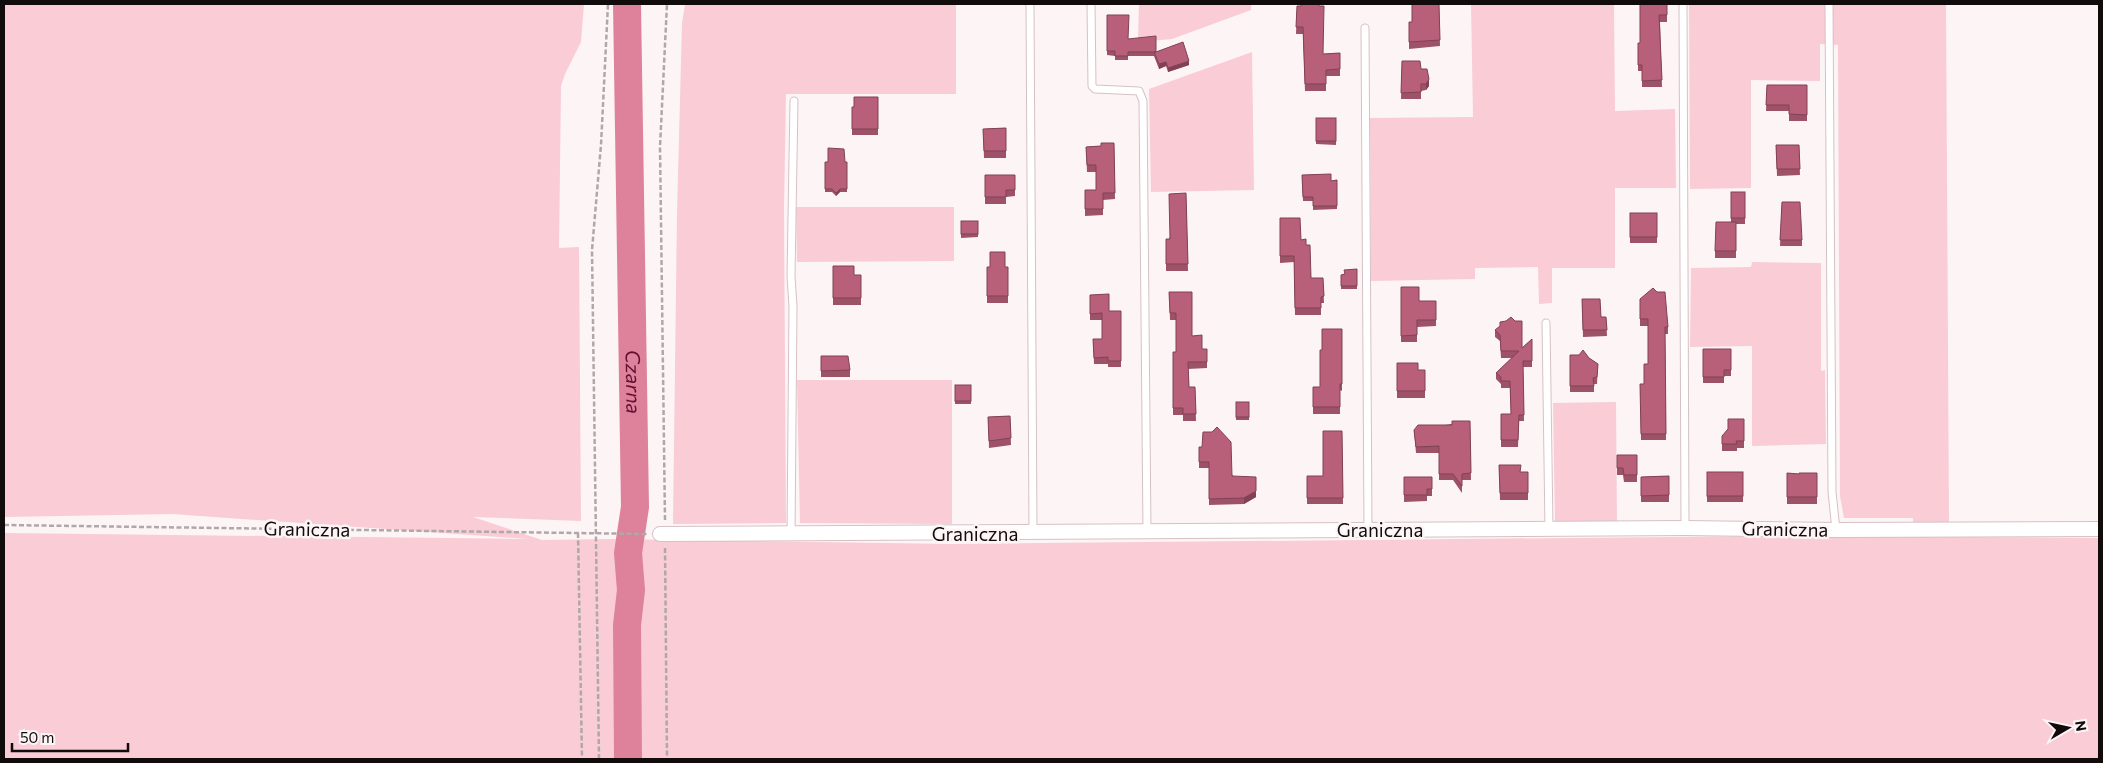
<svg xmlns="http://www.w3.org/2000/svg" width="2103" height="763" viewBox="0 0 2103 763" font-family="Commissioner,sans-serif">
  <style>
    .green { fill: #f9ccd6 }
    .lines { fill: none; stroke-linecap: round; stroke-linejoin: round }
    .river { stroke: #de829b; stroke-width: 28 }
    .service-casing { stroke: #d6c1c5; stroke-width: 9 }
    .minor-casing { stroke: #d6c1c5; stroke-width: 16 }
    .path { stroke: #afa7a9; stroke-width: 2.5; stroke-dasharray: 5 2.5; stroke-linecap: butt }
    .service { stroke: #fff; stroke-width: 7 }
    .minor { stroke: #fff; stroke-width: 14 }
    .wall { fill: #9e5268 }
    .shaded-wall { fill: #814255 }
    .building { fill: #b85f79; stroke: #814255 }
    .labels { text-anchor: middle; stroke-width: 5; stroke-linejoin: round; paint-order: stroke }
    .street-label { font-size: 19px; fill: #110b0c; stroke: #fdf4f6 }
    .water-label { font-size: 20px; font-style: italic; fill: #620f30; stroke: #fdf4f6 }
  </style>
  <rect width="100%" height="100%" fill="#fdf4f6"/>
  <g class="green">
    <path d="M4 4H584L581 42 565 74 561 86 559 248 579 247 581 521 473 517 542 540 611 539 952 544 1767 536 2099 538V759H4V533L529 539 172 514 4 517Z"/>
    <path d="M685 4H956V94H786L784 210 786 523 673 524 677 213 682 23Z"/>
    <path d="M1139 4H1251V10L1172 39 1138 42Z"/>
    <path d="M1471 4H1614L1615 111 1675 109 1676 188H1615V268H1552V303L1539 304 1538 267 1475 268V279L1371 281 1370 118 1473 117Z"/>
    <path d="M1689 4H1946L1949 523H1913V518H1844L1840 496 1838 45 1820 44V81L1751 80V188L1690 189Z"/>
    <path d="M1252 52 1254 190 1151 192 1149 89Z"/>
    <path d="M796 207H954V261L797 262Z"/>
    <path d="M1752 262 1821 263V371L1825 370 1826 444 1752 446V346L1690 347 1691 268 1751 267Z"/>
    <path d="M797 380H952V524L800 523Z"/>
    <path d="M1616 402 1617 522 1555 523 1553 403Z"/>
  </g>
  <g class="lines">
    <path class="river" id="s1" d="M627 4 635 507 628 553 631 590 627 625 628 759"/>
    <defs>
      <g id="service">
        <path d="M1030 4 1033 533"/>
        <path d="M1091 4 1092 86 1095 89 1139 91 1143 101 1147 532"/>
        <path d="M1683 4 1685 528"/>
        <path d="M1829 4 1832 492 1836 530"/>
        <path d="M1365 28 1368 530"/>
        <path d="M1546 323 1549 529"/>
        <path d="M791 535 793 306 791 276 794 101"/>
      </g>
      <path id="minor" d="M660 534 1685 528 1836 530 2099 529"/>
    </defs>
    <use href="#service" class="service-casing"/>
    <use href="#minor" class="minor-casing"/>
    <g class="path">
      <path d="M665 520 660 147 667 4"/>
      <path d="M4 525 647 534"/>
      <path d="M578 533 582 759"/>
      <path d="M665 548 667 759"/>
      <path d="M599 759 592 250 601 145 608 4"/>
    </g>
    <use href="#service" class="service"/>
    <use href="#minor" class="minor"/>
  </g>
  <g class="wall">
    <path d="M1439 4 1440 46 1409 49V22H1412Z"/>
    <path d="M1667 4V22H1660L1662 87H1642V71H1638V43H1640Z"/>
    <path d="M1297 6 1323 54 1340 53V76H1326V91H1305L1303 34H1296Z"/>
    <path d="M1107 15 1128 39 1156 52 1189 65 1168 72 1166 66 1159 69 1154 56H1128V60H1115V56L1107 55Z"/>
    <path d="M1402 61 1421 69 1429 86 1426 90 1421 91V99H1401Z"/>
    <path d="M1767 85H1807V121H1789V111H1766Z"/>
    <path d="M878 97V135H852V107H854Z"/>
    <path d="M1316 118H1336V145L1316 144Z"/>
    <path d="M1006 128V158H984L983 129Z"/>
    <path d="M1114 143 1115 199 1103 200V215L1085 216V190H1096V172H1087L1086 147 1101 146Z"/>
    <path d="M1776 145H1799L1800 175 1777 176Z"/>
    <path d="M825 162H847V192H840L836 196 832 192H825Z"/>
    <path d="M985 175H1015V196L1006 197V204H985Z"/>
    <path d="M1302 175 1331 181 1337 180V209L1313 210V201H1303Z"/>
    <path d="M1731 192H1745V224H1736V258H1715V251L1731 222Z"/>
    <path d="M1186 193 1188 271H1166V239H1169Z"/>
    <path d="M1782 202 1802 240V246H1780Z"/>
    <rect x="1630" y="213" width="27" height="30"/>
    <path d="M1280 218 1306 245 1311 278H1323L1324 303H1321V315H1295L1294 262 1280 263Z"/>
    <path d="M961 221H978V237L961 238Z"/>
    <path d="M833 266 854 275H861V305H833Z"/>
    <rect x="987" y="267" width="21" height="36"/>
    <path d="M1357 269V289H1341V275L1344 274Z"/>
    <path d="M1401 287 1419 301H1436V326L1417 327V342H1401Z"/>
    <path d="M1169 292 1192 336 1202 349H1207V368L1188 369 1189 387H1195L1196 421H1183V415H1173V352H1176V320H1170Z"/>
    <path d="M1090 295 1109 311H1121V367H1108V364H1094L1093 339H1102V320H1090Z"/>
    <path d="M1582 299 1601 317H1606L1607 336 1583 337Z"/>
    <path d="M1640 299 1668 327V334H1665L1666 440H1641L1640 384H1644L1648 364V326H1640Z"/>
    <path d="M1342 329V391L1340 390V414H1313V387H1320L1322 350Z"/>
    <path d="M1495 330 1522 348 1532 339V367H1523L1524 421H1519L1518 447H1501V414H1511L1510 388H1501V384L1496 379V373L1512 358H1501L1500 341 1495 337Z"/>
    <path d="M1703 349H1731V376H1724V383H1703Z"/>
    <path d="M1570 355 1589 358 1598 364 1597 384H1594V392H1570Z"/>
    <path d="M821 356 850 370V377H821Z"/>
    <path d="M1397 363 1418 370H1425V398H1397Z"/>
    <rect x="955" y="385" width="16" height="19"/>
    <rect x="1236" y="402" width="13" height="18"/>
    <path d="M1010 416 1011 445 989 448 988 417Z"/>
    <path d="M1744 419V448H1737V451H1722V436Z"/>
    <path d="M1470 421 1471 480H1462V493L1453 480H1439V453H1416L1414 430Z"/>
    <path d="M1342 431 1343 504H1307V476H1323Z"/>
    <path d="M1199 447H1202L1256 497 1244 504 1209 505V468H1199Z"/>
    <path d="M1617 455H1637V482H1624L1623 475H1617Z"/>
    <path d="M1499 465 1521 472H1528V500H1500Z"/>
    <rect x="1707" y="472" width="36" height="30"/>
    <path d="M1787 473 1799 474 1817 473V504H1787Z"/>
    <path d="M1669 476V502H1641V477Z"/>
    <path d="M1404 477H1432V496H1427V501L1404 502Z"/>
  </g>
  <g class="shaded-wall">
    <path d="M1189 61V65L1168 72V68Z"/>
    <path d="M1166 62V66L1159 69V64Z"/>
    <path d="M1429 79V86L1426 90V84Z"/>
    <path d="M840 189V192L836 196V193Z"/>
    <path d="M1256 491V497L1244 504V498Z"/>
  </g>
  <g class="building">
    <path d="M1301 4H1319V6H1324L1323 54 1340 53V69L1326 70V84H1305L1303 27H1296L1297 6H1301Z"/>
    <path d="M1412 4H1439L1440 40 1409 42V22H1412Z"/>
    <path d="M1640 4H1667V15H1659L1662 80 1642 81V65H1638V43H1640Z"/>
    <path d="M1107 15H1129L1128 39 1156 36V52L1183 42 1189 61 1168 68 1166 62 1159 64 1154 52H1156H1128V56H1115V51H1107Z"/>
    <path d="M1402 61H1420L1421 69H1427L1429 79 1426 84H1421V92L1401 93Z"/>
    <path d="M1767 85H1807V115L1789 114V105H1766Z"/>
    <path d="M854 97H878V129H852V107H854Z"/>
    <rect x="1316" y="118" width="20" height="23"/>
    <path d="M1006 128V151H984L983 129Z"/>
    <path d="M1101 143H1114L1115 193H1103V209H1085V190H1096V165H1087L1086 147 1101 146Z"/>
    <path d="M1776 145H1799L1800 169H1777Z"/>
    <path d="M828 148 844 149 845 162H847V189H840L836 193 832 189H825V162H828Z"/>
    <path d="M1331 174V181L1337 180V206H1313V197H1303L1302 175Z"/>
    <path d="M985 175H1015V190H1006V197H985Z"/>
    <rect x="1731" y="192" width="14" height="26"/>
    <path d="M1186 193 1188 264H1166V239H1170L1169 194Z"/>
    <path d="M1782 202H1800L1802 240H1780Z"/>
    <rect x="1630" y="213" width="27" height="24"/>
    <path d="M1280 218H1300L1301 240 1306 239V245H1310L1311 278H1323L1324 296 1321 297V308H1295L1294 256H1280Z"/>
    <rect x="961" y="221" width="17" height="13"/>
    <path d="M1716 222H1736V251H1715Z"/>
    <path d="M990 252H1005V267H1008V296H987V267H990Z"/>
    <path d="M833 266H854V275H861V298H833Z"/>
    <path d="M1357 269V286H1341V275L1345 274 1344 270Z"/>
    <path d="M1401 287H1419V301H1436V320H1417V335L1401 336Z"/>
    <path d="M1653 288 1657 292H1665L1668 327H1665L1666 434H1641L1640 384H1644V364H1648V319H1640V299Z"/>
    <path d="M1169 292H1192V336L1202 335V349H1207V362H1188L1189 387H1195L1196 414H1183V408H1173V352H1176V313H1170Z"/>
    <path d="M1109 294V311H1121V361H1108V357L1094 358 1093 339H1102V313L1090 314V295Z"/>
    <path d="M1582 299H1600L1601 317H1606L1607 330H1583Z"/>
    <path d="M1511 317 1515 321H1522V348L1532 339V361H1523L1524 415H1519L1518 440H1501V414H1511L1510 381H1501V377L1496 373 1519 351H1501L1500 335 1495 330 1500 326V322L1506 321Z"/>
    <path d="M1322 329H1342V384H1340V407H1313V387H1320V350H1322Z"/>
    <path d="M1703 349H1731V370H1724V377H1703Z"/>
    <path d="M1583 350 1589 358 1598 364 1597 377 1593 378 1594 386H1570V355H1579Z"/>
    <path d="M821 356H848L850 370 821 371Z"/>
    <path d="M1397 363H1418V370H1425V391H1397Z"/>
    <rect x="955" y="385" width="16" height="16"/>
    <rect x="1236" y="402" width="13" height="15"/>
    <path d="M1010 416 1011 438 989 441 988 417Z"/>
    <path d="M1728 419H1744V441H1736L1737 444H1722V436L1728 429Z"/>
    <path d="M1452 421H1470L1471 473 1462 474V486L1453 474H1439V446L1416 447 1414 430 1418 425H1452Z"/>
    <path d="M1217 427 1231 442 1232 476 1256 477V491L1244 498 1209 499V462H1199V447H1202L1203 432H1212Z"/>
    <path d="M1323 431H1342L1343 498H1307V476H1323Z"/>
    <path d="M1617 455H1637V475H1624L1623 468H1617Z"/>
    <path d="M1499 465H1521L1520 472H1528V493H1500Z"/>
    <rect x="1707" y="472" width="36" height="24"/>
    <path d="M1787 473 1799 474V473H1817V497H1787Z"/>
    <path d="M1669 476V495L1641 496V477Z"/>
    <path d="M1404 477H1432V489H1427V495H1404Z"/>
  </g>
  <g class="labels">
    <g class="street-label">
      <text transform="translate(307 529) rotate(1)" y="7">Graniczna</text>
      <text transform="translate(1785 529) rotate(1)" y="7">Graniczna</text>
      <text x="1380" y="537">Graniczna</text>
      <text x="975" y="541">Graniczna</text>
    </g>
    <g class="water-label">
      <text dy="7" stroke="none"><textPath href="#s1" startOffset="378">Czarna</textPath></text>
    </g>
  </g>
  <rect width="2103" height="763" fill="none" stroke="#110b0c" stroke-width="10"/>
  <g transform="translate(2068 728) rotate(81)" stroke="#fdf4f6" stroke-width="4" paint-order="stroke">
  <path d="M0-4L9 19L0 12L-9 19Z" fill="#110b0c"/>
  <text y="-8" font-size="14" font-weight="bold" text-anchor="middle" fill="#110b0c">N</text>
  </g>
  <path d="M12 743v8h116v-8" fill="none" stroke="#110b0c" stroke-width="2.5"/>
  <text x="20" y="743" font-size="15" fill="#110b0c" stroke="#fdf4f6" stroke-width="4" paint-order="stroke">50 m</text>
</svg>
